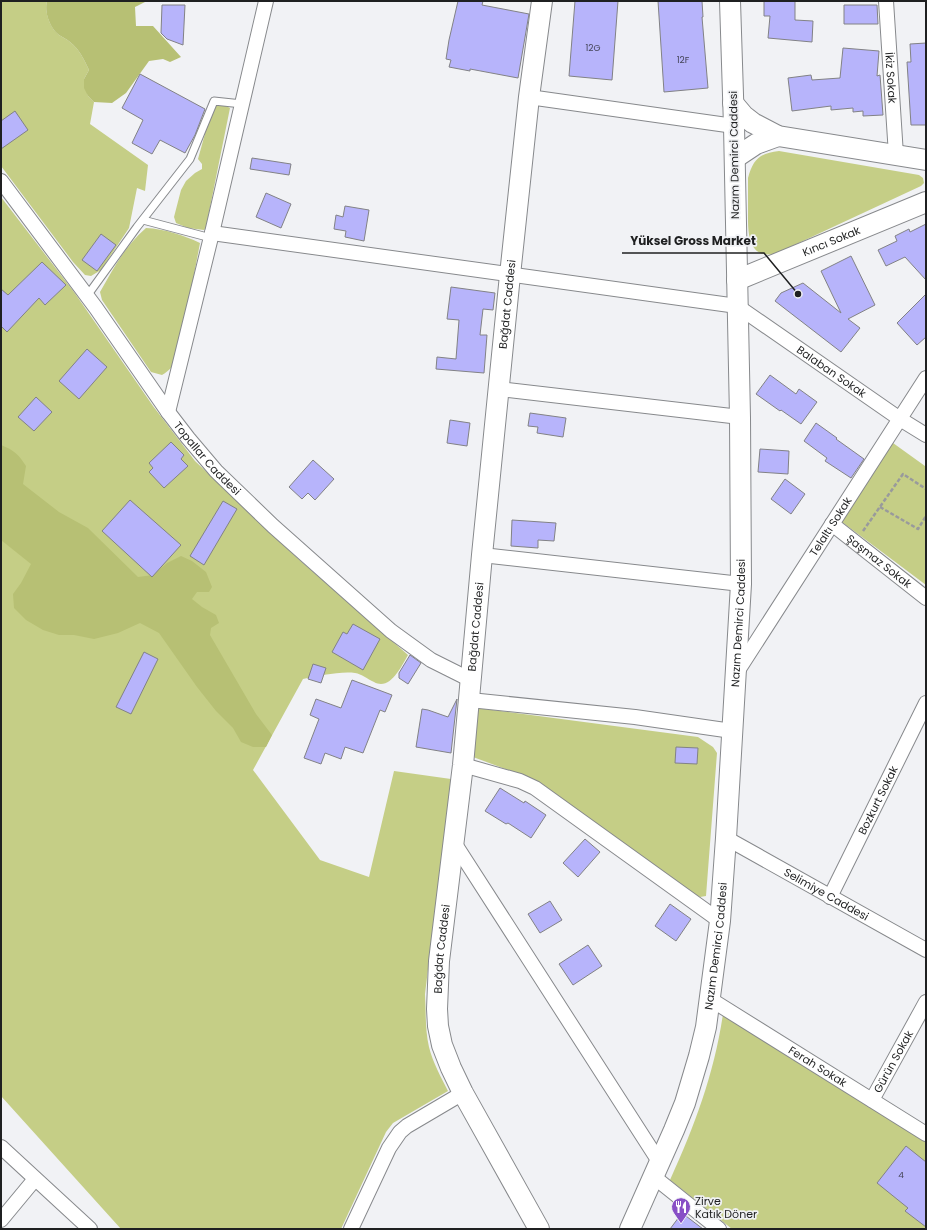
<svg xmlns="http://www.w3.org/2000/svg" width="927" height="1230" viewBox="0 0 927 1230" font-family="Poppins,sans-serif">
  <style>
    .green { fill: #c5ce86 }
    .forest { fill: #b7c074 }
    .building { fill: #b7b4fb; stroke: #828285 }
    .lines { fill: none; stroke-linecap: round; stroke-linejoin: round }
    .service-casing { stroke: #87898c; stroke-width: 9 }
    .minor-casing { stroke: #87898c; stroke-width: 16 }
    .secondary-casing { stroke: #87898c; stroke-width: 22 }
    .path { stroke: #999a9c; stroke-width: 2.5; stroke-dasharray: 4 2; stroke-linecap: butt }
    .service { stroke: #fff; stroke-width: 7 }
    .minor { stroke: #fff; stroke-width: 14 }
    .secondary { stroke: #fff; stroke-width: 20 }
    .labels { text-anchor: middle; stroke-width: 3.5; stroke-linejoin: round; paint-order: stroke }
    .number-label { font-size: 9px; fill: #454558 }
    .street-label { font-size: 11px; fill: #1f2021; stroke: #f1f2f5 }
    .poi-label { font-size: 11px; fill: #1f2021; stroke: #f1f2f5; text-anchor: start }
    .leader { fill: none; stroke: #1f2021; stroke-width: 1.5 }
    .callout-dot { fill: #1f2021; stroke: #f1f2f5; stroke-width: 1.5 }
    .callout-label { font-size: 12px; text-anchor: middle; font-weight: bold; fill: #1f2021; stroke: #f1f2f5; stroke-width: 3.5; stroke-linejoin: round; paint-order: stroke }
  </style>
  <rect width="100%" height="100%" fill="#f1f2f5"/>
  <g class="green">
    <path d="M1 1H47C44 12 50 28 59 35 62 37 67 39 70 42 79 49 84 59 89 70L84 79 88 96 94 102 90 124 148 165 145 191 137 188 129 228 101 270 91 276 85 275 73 262 1 166Z"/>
    <path d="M217 105H224L230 108 206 227 204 230 188 228 176 223 174 217 181 190 186 181 195 173 202 169V164L198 159 211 112Z"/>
    <path d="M779 151 919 175 923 178 924 183 921 186 775 254C746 259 748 229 748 209 748 199 748 188 748 178 753 159 760 153 779 151Z"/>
    <path d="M1 197 74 292 153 406 195 461 295 556 408 655C401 667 390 691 374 682 367 679 362 674 355 673 341 671 317 676 303 679L253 770 320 860 369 877 394 771 451 779 425 994C426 1011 425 1030 429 1047 433 1063 441 1077 448 1091L393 1123 386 1132 341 1229H121L1 1096Z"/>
    <path d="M146 228C165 229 183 235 200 243L178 359C173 366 169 371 162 375L151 372 102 300 100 292C114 268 124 247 146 228Z"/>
    <path d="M893 443 925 466 926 464V585L838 519Z"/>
    <path d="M477 708 698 737 713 747 717 753 706 896 700 897 694 894 558 796 540 784 519 774 473 757Z"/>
    <path d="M723 1014 926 1141V1229H732L670 1180C695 1125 714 1074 723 1014Z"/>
  </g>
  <g class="forest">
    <path d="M47 1H147L135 7 136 26H153L181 57 170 62 163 59 149 61 126 93 112 103 94 102 88 96 84 88V79L89 70C84 59 79 49 70 42 67 39 62 37 59 35 50 28 44 12 47 1Z"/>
    <path d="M1 445C14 450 19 455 26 466L23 484 59 512 88 528 138 577 153 575 167 563 181 556 192 561 206 572 212 587 209 592H197L192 599 202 607 216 615 219 623 211 628 210 635 256 714 272 735 266 747H253L241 742 233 728 216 711 197 687 159 633 140 623 118 633 94 639 74 635H59L43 630 26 620 14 608 13 594 21 583 31 564 1 540Z"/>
  </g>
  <g class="building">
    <path d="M458 1H483L482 5 529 14 518 78 470 69V71L449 67 451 60 446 59 449 40Z"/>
    <path d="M575 1H618L612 80 569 76Z"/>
    <path d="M658 1H702L703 17H702L708 88 664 92Z"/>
    <path d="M764 1H795V20L813 21 812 42 768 38 770 16H764Z"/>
    <path d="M162 5H185L183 45 167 39 161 33Z"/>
    <path d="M844 5H877L878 24H844Z"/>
    <path d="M926 43V125H911L907 62H911L910 44Z"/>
    <path d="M843 48 879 51 877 76 880 75 883 115 863 116V111L853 112V108L831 110V106L792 111 788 78 811 75 812 80 840 78Z"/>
    <path d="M140 74 205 109 195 135 185 153 160 140 152 154 132 143 143 120 122 108Z"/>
    <path d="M15 111 28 130 1 149V121Z"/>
    <path d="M252 158 291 164 289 175 250 169Z"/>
    <path d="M266 193 291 204 281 228 256 217Z"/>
    <path d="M345 206 369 210 364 241 345 237 346 231 334 229 336 215 343 217Z"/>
    <path d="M926 224V280L905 257 886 266 878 250 897 241 895 236 909 229 910 232Z"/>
    <path d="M101 234 116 245 97 271 82 260Z"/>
    <path d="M851 256 875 305 848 319 860 328 841 352 775 301 781 293 803 283 841 313 821 271Z"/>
    <path d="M42 262 66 285 45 305 39 298 7 332 1 326V289L8 295Z"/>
    <path d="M451 287 495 293 493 310 483 309 480 335H487L484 373 436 369 437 357 456 359 459 320 447 319Z"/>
    <path d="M926 294V337L917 345 897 323Z"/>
    <path d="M87 349 107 367 79 399 59 381Z"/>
    <path d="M770 375 796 394 799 389 817 402 801 424 781 410 780 411 756 394Z"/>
    <path d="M36 397 52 412 34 431 18 417Z"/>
    <path d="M530 413 566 418 563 437 537 433 538 427 528 426Z"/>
    <path d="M450 420 470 423 467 446 447 443Z"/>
    <path d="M816 423 837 438 836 439 864 459 851 478 825 461 827 458 804 441Z"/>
    <path d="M171 442 184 455 181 459 188 466 164 488 149 472 153 468 149 463Z"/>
    <path d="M760 449 789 451 788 474 758 472Z"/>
    <path d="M313 460 334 479 315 500 308 493 302 499 289 487Z"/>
    <path d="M785 479 805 494 791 514 771 499Z"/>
    <path d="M130 500 181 545 152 577 102 531Z"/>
    <path d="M223 501 237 509 204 565 190 556Z"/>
    <path d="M512 520 556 523 554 541 538 540V548L511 546Z"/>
    <path d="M353 624 380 639 363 670 332 652 343 632 347 634Z"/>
    <path d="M144 652 158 659 131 714 116 707Z"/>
    <path d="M410 655 421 663 408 684 399 678V673Z"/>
    <path d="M313 664 326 668 321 683 308 679Z"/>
    <path d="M352 680 392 695 385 712 380 710 363 753 345 747 341 759 325 753 321 764 304 758 319 719 310 715 316 699 341 708Z"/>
    <path d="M457 699 451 753 416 747 422 709 428 710 448 717Z"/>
    <path d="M676 747 698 748 697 764 675 763Z"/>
    <path d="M500 788 524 803 525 801 546 815 531 838 508 823 506 824 485 811Z"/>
    <path d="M585 839 600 852 578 877 563 863Z"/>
    <path d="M550 901 562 920 540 933 528 914Z"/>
    <path d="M670 904 691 919 676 941 655 926Z"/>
    <path d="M588 945 602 966 573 985 559 964Z"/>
    <path d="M906 1146 926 1162V1227L905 1211 908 1208 877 1183Z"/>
    <path d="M682 1213 703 1229H670Z"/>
  </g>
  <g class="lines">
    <defs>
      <g id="service">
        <path d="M143 220 211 238"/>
        <path d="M87 296 137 227 190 159 214 101 242 104"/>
      </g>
      <g id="minor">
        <path id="s1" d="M886 1 896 155"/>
        <path d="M529 97 734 126"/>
        <path id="s2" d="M1 181 96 308 168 412 188 438 216 471 273 526 391 631 431 660 471 680"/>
        <path id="s3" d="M212 233 737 306 900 419 926 435"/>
        <path d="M499 389 740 417"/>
        <path d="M168 412 212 233 266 1"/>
        <path id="s4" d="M832 524 926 598"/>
        <path d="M482 555 741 584"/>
        <path id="s5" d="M737 672 926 378"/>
        <path d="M470 700 635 717 732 731"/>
        <path d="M463 765 520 781 535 788 720 921"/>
        <path id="s6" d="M726 838 926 950"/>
        <path d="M453 841 660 1163"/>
        <path id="s7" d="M830 897 926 703"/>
        <path id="s8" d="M710 999 926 1134"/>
        <path id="s9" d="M872 1100 926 1002"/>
        <path d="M1 1147 90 1229"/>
        <path d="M654 1177 719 1229"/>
        <path d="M1 1220 35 1179"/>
        <path d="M351 1229 389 1148 400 1132 407 1126 463 1093"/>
      </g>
      <g id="secondary">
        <path d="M733 103 744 116 753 123 778 136 926 160"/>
        <path d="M735 158 756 144 778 136"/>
        <path id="s10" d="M737 280 926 202"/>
        <path id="s11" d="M539 1229 463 1093 451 1068 442 1045 438 1026 437 1009 439 961 463 765 482 555 510 275 529 97 542 1"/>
        <path id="s12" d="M630 1229 674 1130 685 1103 699 1056 706 1027 720 921 726 838 741 584 740 417 734 126 730 1"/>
      </g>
    </defs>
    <use href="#service" class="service-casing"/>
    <use href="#minor" class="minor-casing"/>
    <use href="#secondary" class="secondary-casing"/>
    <g class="path">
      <path d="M880 507 918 529 926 516"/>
      <path d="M863 531 903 474 926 489"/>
    </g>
    <use href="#service" class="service"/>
    <use href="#minor" class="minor"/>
    <use href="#secondary" class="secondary"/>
  </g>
  <defs>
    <symbol id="restaurant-pin" viewBox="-11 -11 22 30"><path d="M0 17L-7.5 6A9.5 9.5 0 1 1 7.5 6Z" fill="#884fc6" stroke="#f1f2f5"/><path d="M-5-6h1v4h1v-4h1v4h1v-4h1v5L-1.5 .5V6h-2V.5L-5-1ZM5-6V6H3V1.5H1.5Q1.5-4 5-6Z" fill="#fff"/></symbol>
  </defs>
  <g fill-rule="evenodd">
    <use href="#restaurant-pin" x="670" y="1196" width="22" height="30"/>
  </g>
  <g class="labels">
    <g class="number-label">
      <text x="593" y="51">12G</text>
      <text x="683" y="63">12F</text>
      <text x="901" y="1178">4</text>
    </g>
    <g class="street-label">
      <text dy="4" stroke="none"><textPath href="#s1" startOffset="77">İkiz Sokak</textPath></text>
      <text transform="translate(734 155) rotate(-91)" y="4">Nazım Demirci Caddesi</text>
      <text dy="4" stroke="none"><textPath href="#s10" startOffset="102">Kıncı Sokak</textPath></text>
      <text dy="4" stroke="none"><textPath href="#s11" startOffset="953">Bağdat Caddesi</textPath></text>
      <text dy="4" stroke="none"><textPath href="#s3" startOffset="645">Balaban Sokak</textPath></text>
      <text dy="4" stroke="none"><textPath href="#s2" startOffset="346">Topallar Caddesi</textPath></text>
      <text dy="4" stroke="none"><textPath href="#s5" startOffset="173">Telaltı Sokak</textPath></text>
      <text dy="4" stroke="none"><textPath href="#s4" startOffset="60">Şaşmaz Sokak</textPath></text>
      <text dy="4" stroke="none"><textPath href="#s12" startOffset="622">Nazım Demirci Caddesi</textPath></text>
      <text dy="4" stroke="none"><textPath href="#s11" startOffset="629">Bağdat Caddesi</textPath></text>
      <text dy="4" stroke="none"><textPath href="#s7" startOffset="108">Bozkurt Sokak</textPath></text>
      <text dy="4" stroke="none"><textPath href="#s6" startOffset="115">Selimiye Caddesi</textPath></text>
      <text dy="4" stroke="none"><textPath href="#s12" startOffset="298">Nazım Demirci Caddesi</textPath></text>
      <text dy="4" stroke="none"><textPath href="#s11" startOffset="305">Bağdat Caddesi</textPath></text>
      <text dy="4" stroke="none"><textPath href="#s9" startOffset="44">Gürün Sokak</textPath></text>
      <text dy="4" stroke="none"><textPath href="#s8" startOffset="127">Ferah Sokak</textPath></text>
    </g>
    <g class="poi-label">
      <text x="695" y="1205">Zirve<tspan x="695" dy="13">Katık Döner</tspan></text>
    </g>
  </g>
  <path class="leader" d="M798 294L764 253H622"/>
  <circle class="callout-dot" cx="798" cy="294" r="4"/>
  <g class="callout-label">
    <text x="693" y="245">Yüksel Gross Market</text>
  </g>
  <rect width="927" height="1230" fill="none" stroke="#1f2021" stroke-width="4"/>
</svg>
